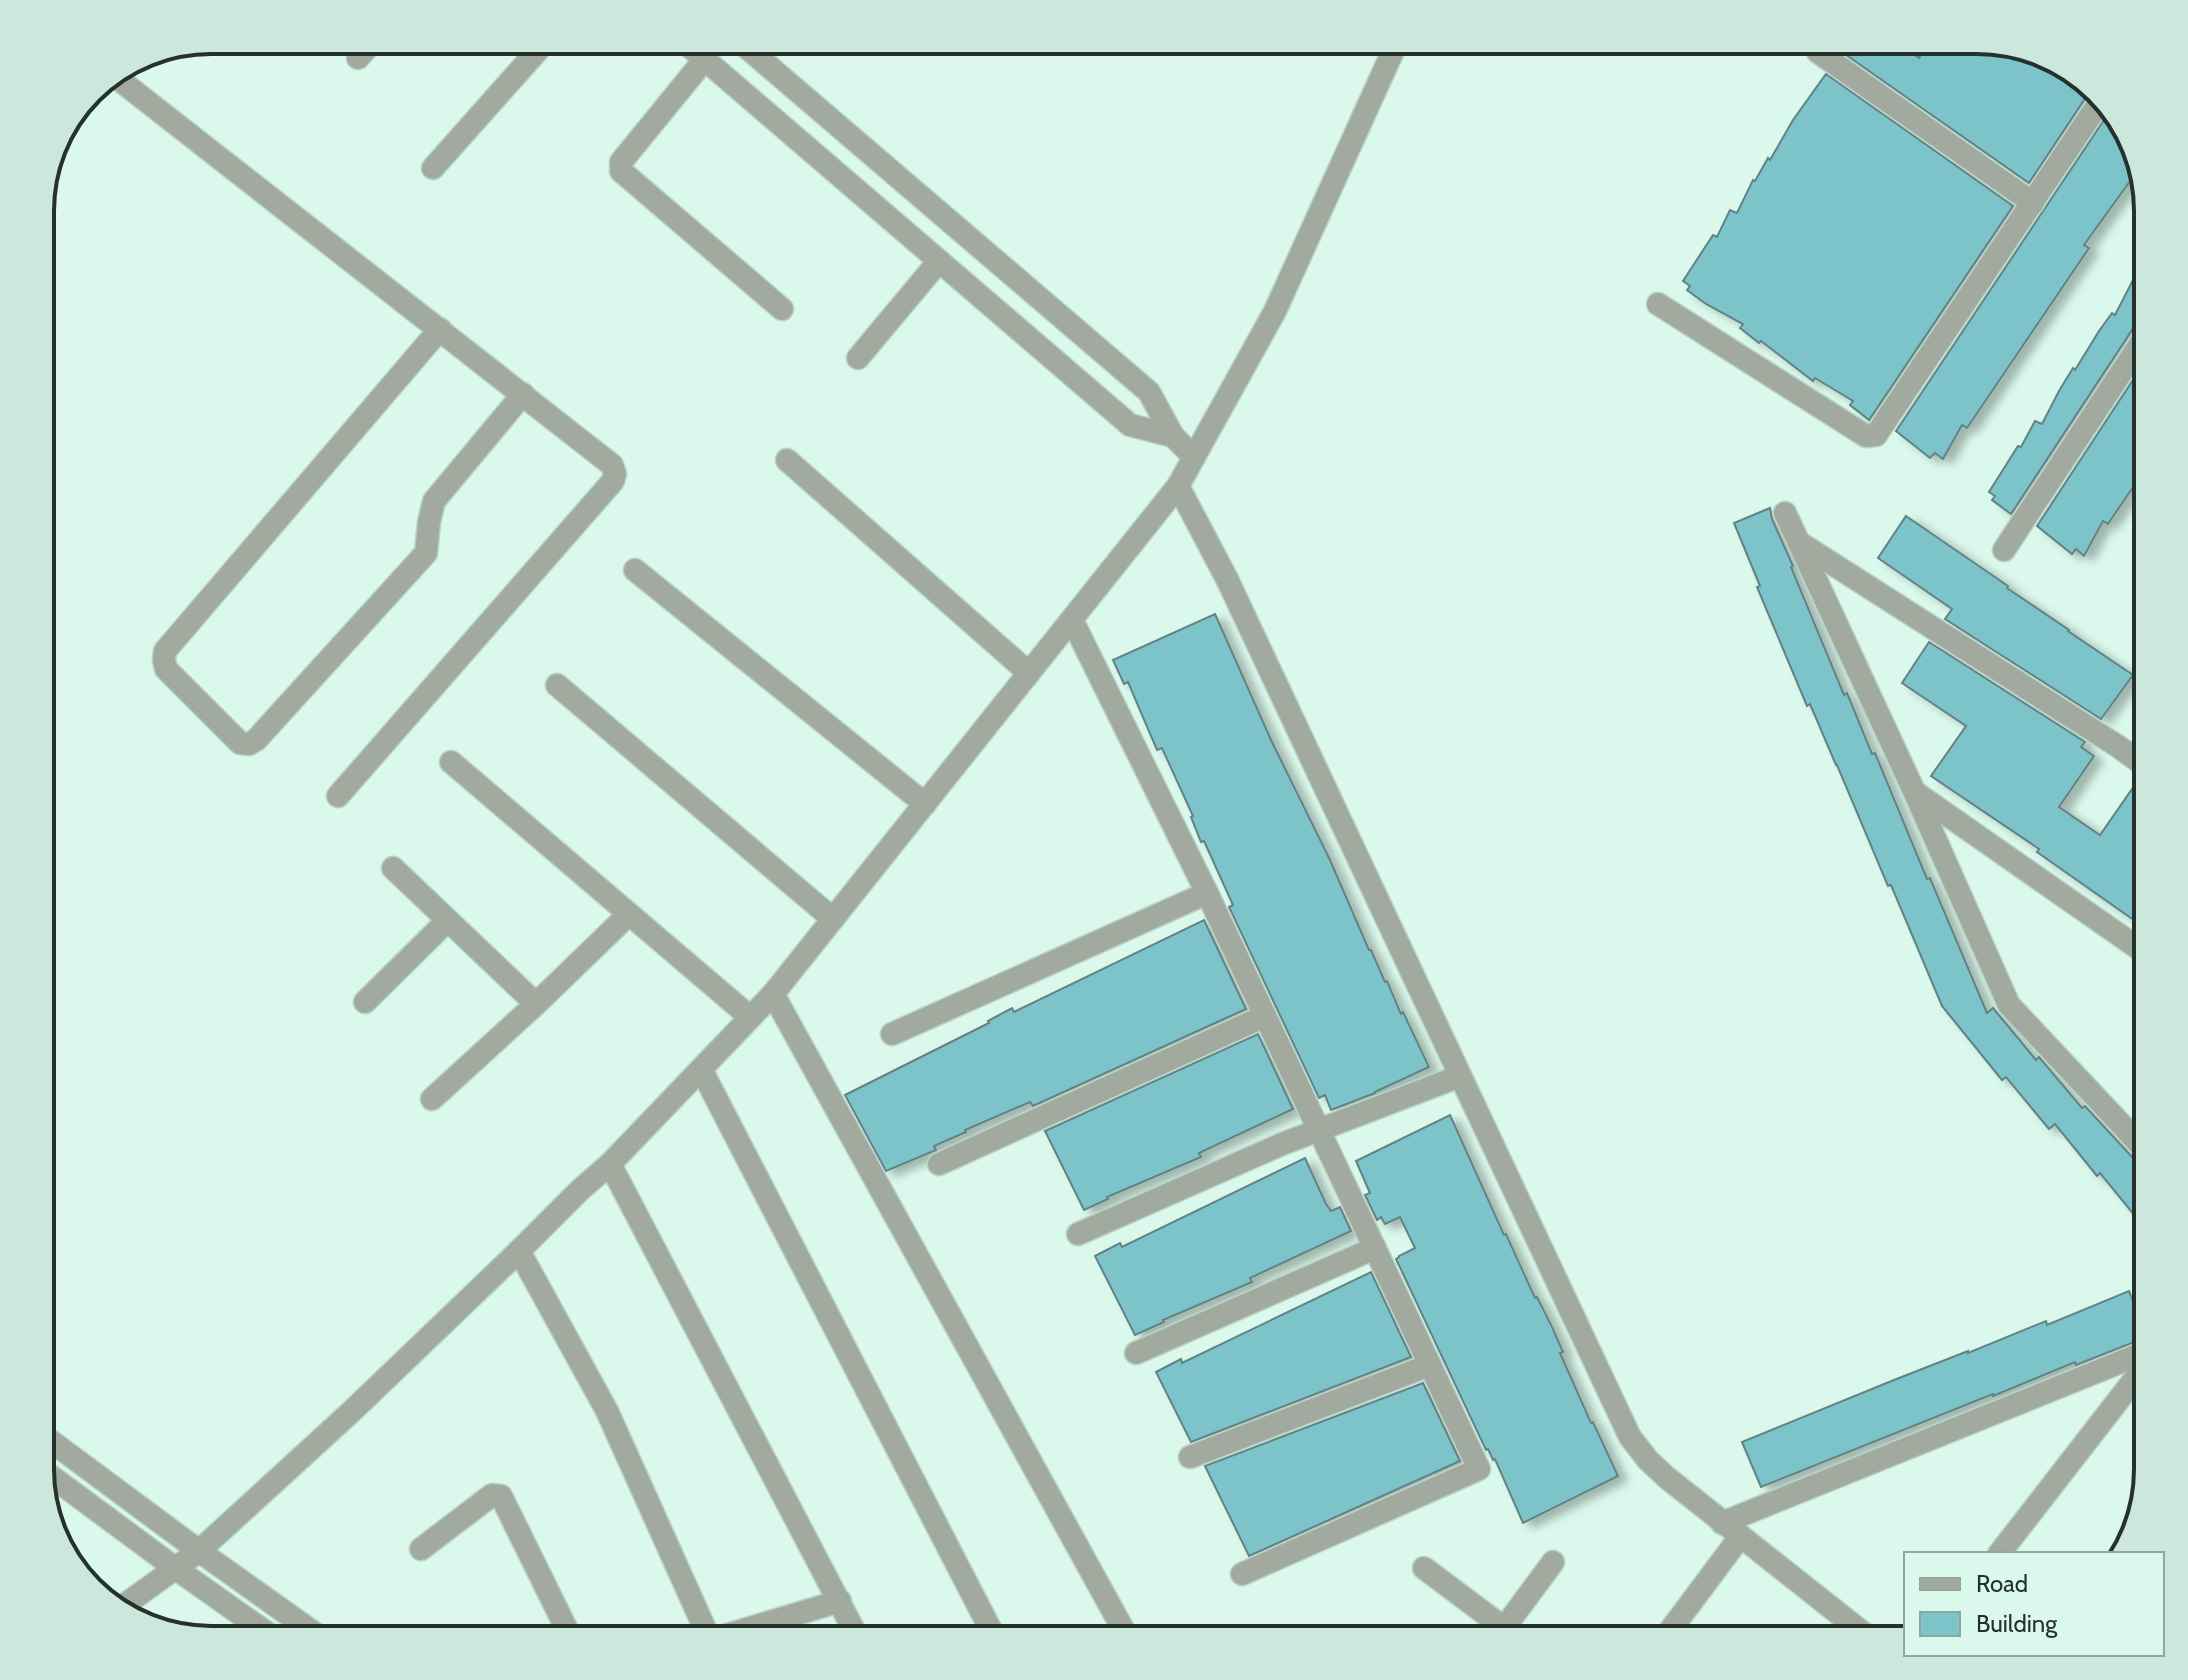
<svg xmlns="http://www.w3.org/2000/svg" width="2188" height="1680" viewBox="0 0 2188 1680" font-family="Cabin,sans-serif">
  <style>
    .building { fill: #7bc4ca; stroke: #638284; stroke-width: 2; filter: url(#shadow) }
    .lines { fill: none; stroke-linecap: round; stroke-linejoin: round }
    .minor-casing { stroke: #b9d4c9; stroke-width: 25 }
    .tertiary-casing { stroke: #b9d4c9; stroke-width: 25 }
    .minor { stroke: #a2aaa0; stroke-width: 22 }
    .tertiary { stroke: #a2aaa0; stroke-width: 22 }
    .rim { fill: none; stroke: #25312c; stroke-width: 4 }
  </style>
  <defs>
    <filter id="shadow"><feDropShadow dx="9" dy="5" stdDeviation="4" flood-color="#0004"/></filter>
  </defs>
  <rect width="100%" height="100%" fill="#daf8ec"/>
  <g class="building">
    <path d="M1845 40H1893L1919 58 1928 40H1977L2039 61 2070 86 2072 83 2088 94 2029 183 1839 50Z"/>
    <path d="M1826 74 2013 206 1869 420 1850 405 1853 401 1815 378 1813 381 1761 341 1759 343 1740 328 1743 324 1706 304 1687 290 1690 286 1683 281 1713 235 1717 237 1730 210 1737 213 1753 180 1755 181 1768 158 1770 160 1793 120Z"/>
    <path d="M2110 111 2131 136 2138 170 2084 245 2089 248 1967 428 1962 425 1943 459 1935 453 1930 458 1896 431Z"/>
    <path d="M2148 251V318L2141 320 2136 324 2011 514 1992 500 1995 496 1989 492 2018 446 2021 447 2035 421 2042 424 2059 391 2073 368 2075 370 2099 331 2112 313 2115 315Z"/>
    <path d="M2148 357V465L2108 524 2103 521 2084 556 2076 549 2072 554 2037 526Z"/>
    <path d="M1770 508 1772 519 1793 566 1791 567 1844 695 1847 693 1872 754 1875 753 1927 879 1930 878 1987 1013 1993 1008 2036 1060 2039 1057 2082 1108 2085 1106 2132 1157 2148 1170V1232L2100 1173 2097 1176 2055 1124 2049 1129 2006 1077 2002 1080 1942 1006 1891 885 1888 886 1837 765H1836L1810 704 1807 706 1757 587 1760 586 1734 523Z"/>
    <path d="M1906 516 2008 586 2007 588 2069 630 2068 631 2133 675 2101 719 1945 619 1952 609 1878 558Z"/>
    <path d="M1215 614 1271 740 1330 860 1369 950H1371L1385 982 1387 981 1401 1014 1403 1012 1429 1067 1375 1092V1093L1331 1110 1325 1095 1319 1098 1229 907 1233 905 1204 841 1201 842 1191 817 1193 816 1162 748 1157 750 1128 682 1124 684 1113 660Z"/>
    <path d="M1929 642 2085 742 2081 747 2094 756 2059 807 2100 835 2139 779 2148 782V930L2037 852 2039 849 1931 776 1966 726 1902 683Z"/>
    <path d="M1204 920 1246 1009 1033 1106 1030 1102 965 1130 966 1132 934 1146 936 1150 886 1171 845 1095 989 1023 988 1021 1012 1008 1014 1012Z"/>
    <path d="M1258 1034 1293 1109 1199 1153 1201 1157 1107 1197 1108 1199 1084 1210 1045 1131Z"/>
    <path d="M1450 1115 1504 1235 1506 1234 1535 1298 1537 1297 1552 1327 1563 1352 1560 1353 1591 1423 1593 1422 1618 1476 1523 1523 1495 1459 1493 1460 1488 1449 1486 1450 1396 1259 1399 1257V1256L1415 1248 1400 1217 1385 1224 1381 1217 1377 1220 1365 1195 1370 1193 1356 1161Z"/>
    <path d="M1305 1158 1326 1204 1331 1211 1340 1207 1351 1231 1250 1278 1252 1282 1163 1320 1164 1322 1135 1335 1095 1256 1120 1243 1122 1247Z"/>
    <path d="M1371 1272 1411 1357 1191 1442 1156 1372 1181 1359 1182 1363Z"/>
    <path d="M2129 1291 2147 1337 2076 1365 2075 1362 1993 1396V1394L1761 1487 1742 1442 1894 1380 1968 1351V1353L2046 1321 2047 1325Z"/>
    <path d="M1423 1383 1460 1461 1249 1556 1205 1466Z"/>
  </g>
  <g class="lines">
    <defs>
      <g id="minor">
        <path d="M682 40 1130 425 1173 436"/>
        <path d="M738 40 1149 392 1173 436 1194 457"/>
        <path d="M1818 52 2033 203"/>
        <path d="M358 58 374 40"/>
        <path d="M705 59 621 162V171L782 309"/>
        <path d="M112 74 612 465 615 474 613 481 338 796"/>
        <path d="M433 168 547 40"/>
        <path d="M1658 304 1866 436 1876 435 2101 100"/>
        <path d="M440 329 165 651 164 660 166 669 240 743 249 744 256 740 426 553 429 522 434 501 523 394"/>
        <path d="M858 358 939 261"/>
        <path d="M787 460 1029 673"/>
        <path d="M1785 513 1914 791 2009 1005 2148 1153"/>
        <path d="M1803 545 2119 747 2148 768"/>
        <path d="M2004 550 2148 332"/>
        <path d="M635 570 925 804"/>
        <path d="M1072 620 1207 893 1479 1469 1242 1574"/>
        <path d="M557 685 833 919"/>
        <path d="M451 762 750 1017"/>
        <path d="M1916 793 2148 955"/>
        <path d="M393 868 536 1004"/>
        <path d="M773 994 1129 1640"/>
        <path d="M365 1002 447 921"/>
        <path d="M892 1034 1207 893"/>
        <path d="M701 1069 996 1640"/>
        <path d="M432 1099 536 1004 629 914"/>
        <path d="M610 1164 859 1640"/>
        <path d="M939 1164 1265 1016"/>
        <path d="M1078 1234 1282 1144 1460 1076"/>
        <path d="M519 1251 607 1411 710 1640 840 1601"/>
        <path d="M1136 1353 1375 1248"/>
        <path d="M1190 1457 1430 1365"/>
        <path d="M1722 1523 2148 1351"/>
        <path d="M421 1549 492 1495 501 1496 572 1640"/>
        <path d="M1999 1554 2148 1362"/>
        <path d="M1424 1568 1504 1628"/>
        <path d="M1496 1639 1553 1562"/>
        <path d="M1663 1640 1740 1537"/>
      </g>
      <g id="tertiary">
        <path d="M1178 486 1227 579 1630 1437 1648 1460 1666 1477 1872 1640"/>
        <path d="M40 1433 199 1551 324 1640"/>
        <path d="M40 1468 175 1568 277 1640"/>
        <path d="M119 1609 199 1551 351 1412 519 1251 580 1190 610 1164 773 994 1178 486 1275 311 1398 40"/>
      </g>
    </defs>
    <use href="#minor" class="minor-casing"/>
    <use href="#tertiary" class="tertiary-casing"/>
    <use href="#minor" class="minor"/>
    <use href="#tertiary" class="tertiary"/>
  </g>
  <path d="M0 0H2188V1680H0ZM211 54H1977A157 157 0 0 1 2134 211V1469A157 157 0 0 1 1977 1626H211A157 157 0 0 1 54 1469V211A157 157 0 0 1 211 54Z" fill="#cce8dd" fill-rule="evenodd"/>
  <path class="rim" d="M211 54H1977A157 157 0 0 1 2134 211V1469A157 157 0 0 1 1977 1626H211A157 157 0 0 1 54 1469V211A157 157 0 0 1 211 54Z"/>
  <rect x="1904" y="1552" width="260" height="104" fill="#daf8ec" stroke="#92a89f" stroke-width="2"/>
  <rect x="1920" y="1578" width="40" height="12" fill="#a2aaa0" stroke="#92a89f" stroke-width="2"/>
  <text x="1976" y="1592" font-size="24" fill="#25312c">Road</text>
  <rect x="1920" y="1612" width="40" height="24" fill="#7bc4ca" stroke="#92a89f" stroke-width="2"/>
  <text x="1976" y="1632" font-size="24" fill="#25312c">Building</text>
</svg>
